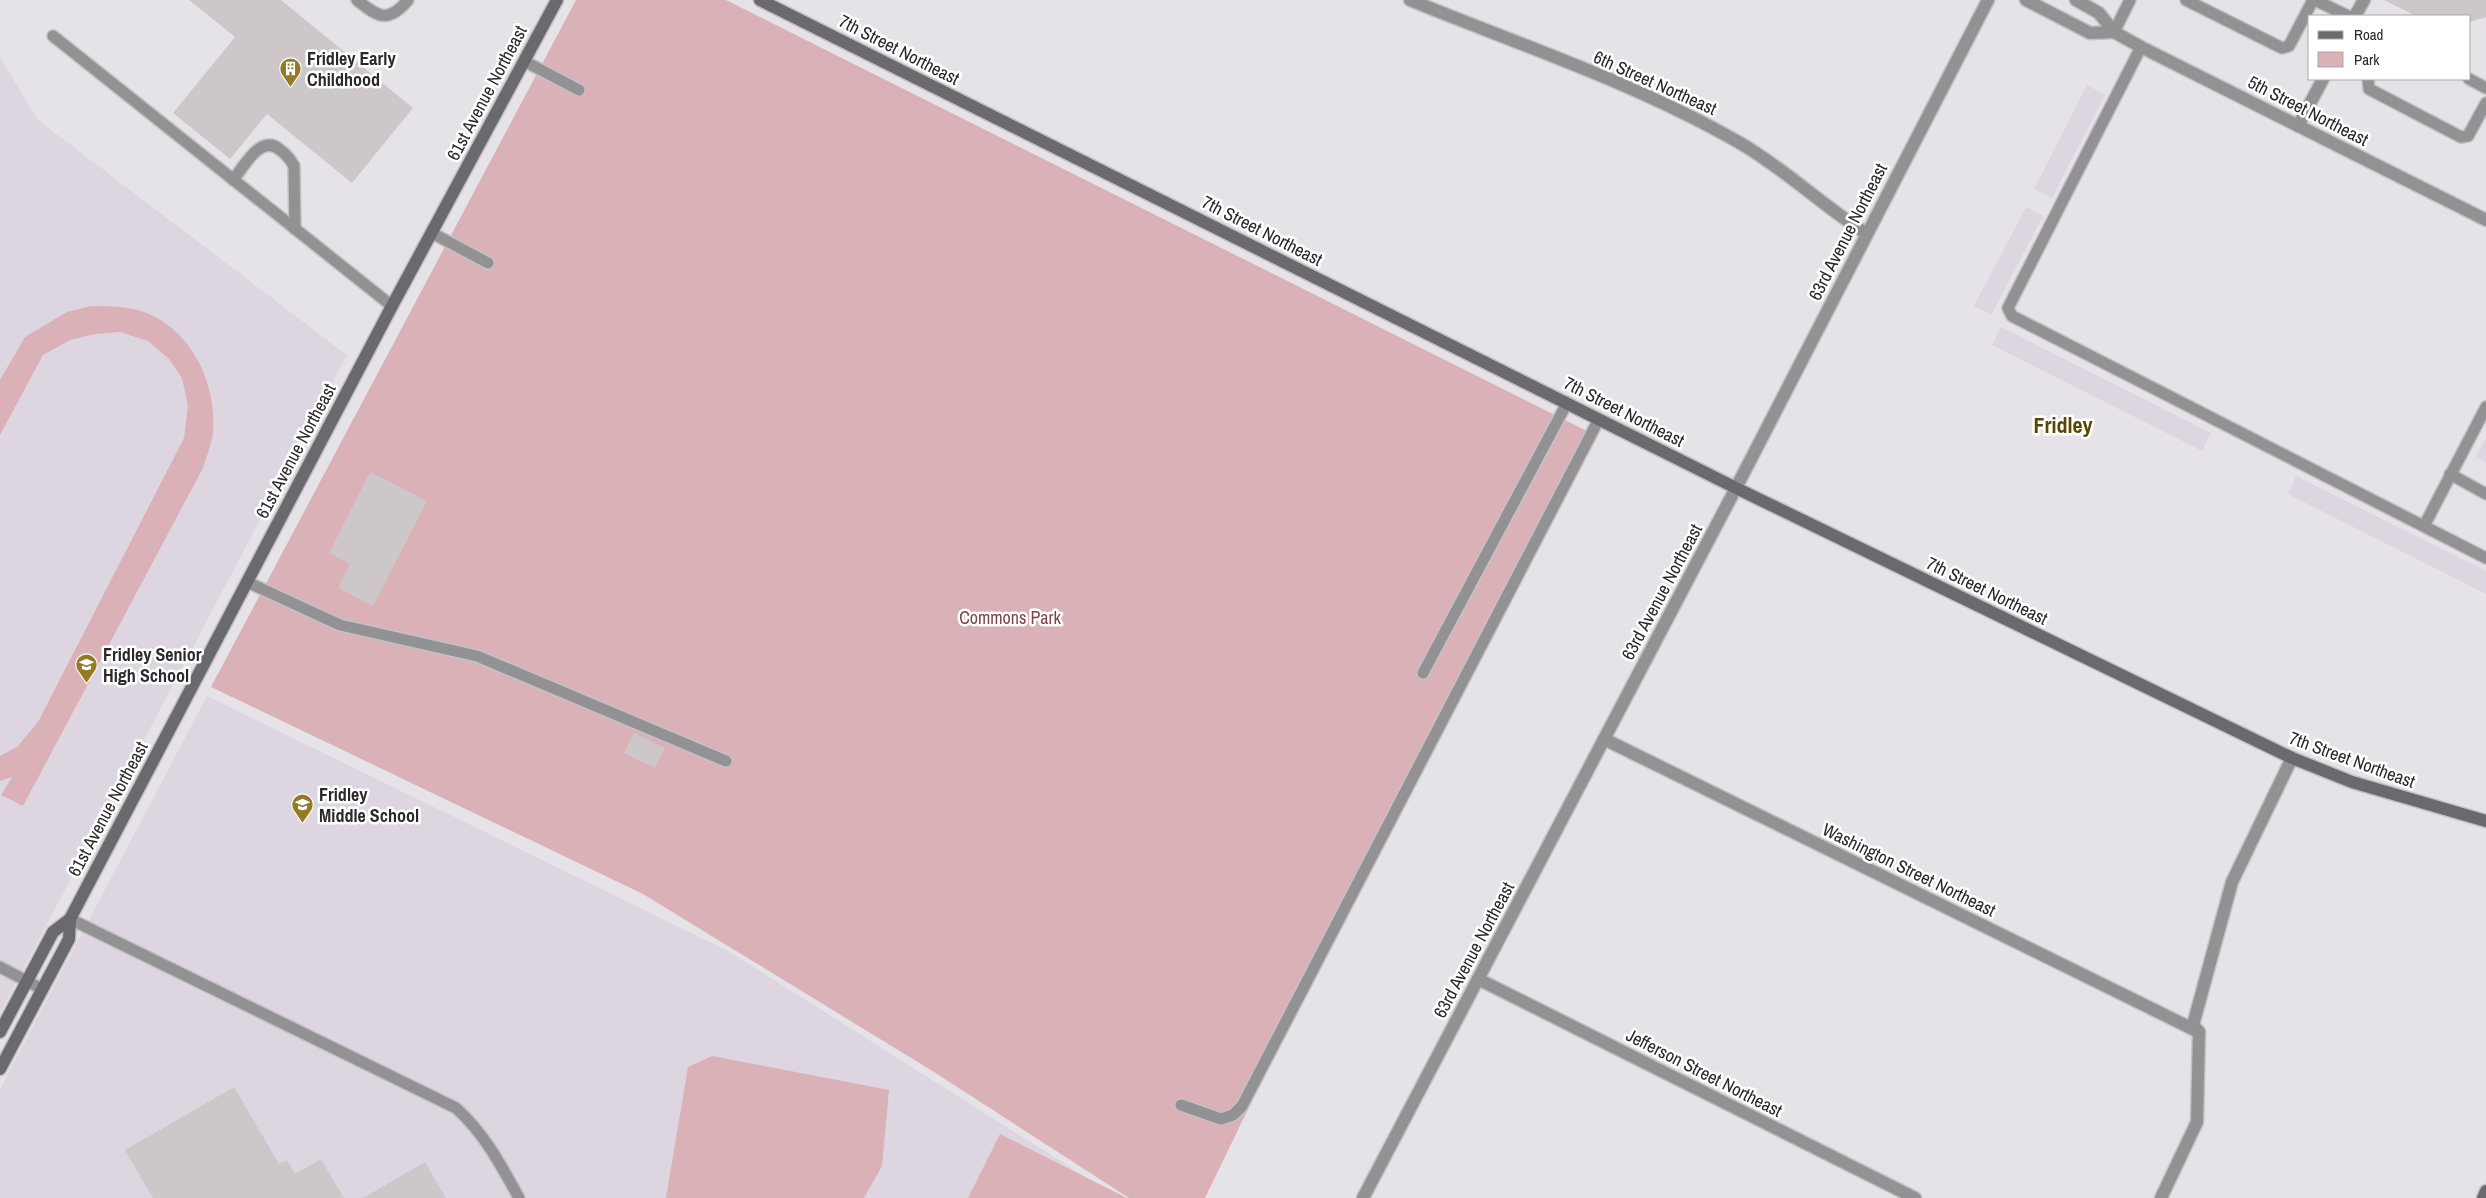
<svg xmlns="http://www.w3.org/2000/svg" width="2486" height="1198" viewBox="0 0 2486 1198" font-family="'Archivo Narrow',sans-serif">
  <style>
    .built { fill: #ddd6e1 }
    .green { fill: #dab1b6 }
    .building { fill: #cdc7ca }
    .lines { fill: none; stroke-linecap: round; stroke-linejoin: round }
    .lane-casing { stroke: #c4c1c6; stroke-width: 14 }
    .street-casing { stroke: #c4c1c6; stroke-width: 15 }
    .secondary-casing { stroke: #c4c1c6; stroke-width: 15 }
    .lane { stroke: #929294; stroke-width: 11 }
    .street { stroke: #929294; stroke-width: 12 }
    .secondary { stroke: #6a6a6e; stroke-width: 12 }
    .labels { text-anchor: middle; stroke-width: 5; stroke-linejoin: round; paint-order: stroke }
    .street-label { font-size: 18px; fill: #2a282a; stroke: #fff }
    .poi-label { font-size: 18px; font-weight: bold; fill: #2a282a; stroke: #fff; text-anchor: start }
    .park-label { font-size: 18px; fill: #7f434d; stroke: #fff }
    .district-label { font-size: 22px; font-weight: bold; fill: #574604; stroke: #fff }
  </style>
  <rect width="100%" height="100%" fill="#e6e3e8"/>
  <g class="built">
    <path d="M0 57 38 120 347 355 0 1013Z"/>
    <path d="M2087 85 2105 95 2052 198 2034 189Z"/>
    <path d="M2026 207 2043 216 1991 315 1974 306Z"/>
    <path d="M2001 327 2211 433 2202 451 1992 345Z"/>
    <path d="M2486 437V463L2476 457Z"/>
    <path d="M2296 476 2486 571V594L2288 494Z"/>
    <path d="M207 696 730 952 1119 1198H0V1089Z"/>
  </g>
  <g class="green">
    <path d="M576 0H726L1587 431 1337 925 1205 1198H1129L934 1072 643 894 211 687Z"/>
    <path d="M91 306C108 306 127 306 144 312 191 329 217 383 213 432 212 444 206 457 203 468L23 806 1 795 12 777 0 781V756L17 747 38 722 184 438 188 406 182 378 169 359 148 341 120 332 95 334 70 340 43 355 0 435V380L25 337 67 312Z"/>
    <path d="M712 1056 889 1090 882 1166 864 1198H666L688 1067Z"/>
    <path d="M1000 1134 1127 1198H968Z"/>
  </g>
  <g class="building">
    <path d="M189 0H281L413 108 352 183 267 114 230 159 173 113 235 37Z"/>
    <path d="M2384 0H2486V17L2470 22V16H2416Z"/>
    <path d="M370 472 427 501 373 606 338 588 350 564 329 553Z"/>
    <path d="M634 733 665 748 655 768 624 753Z"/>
    <path d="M234 1087 279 1164 287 1160 295 1174 321 1159 344 1198H153L125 1150Z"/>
    <path d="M425 1162 446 1198H363Z"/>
  </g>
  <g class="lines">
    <defs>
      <g id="lane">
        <path d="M357 0C378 17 388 24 408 0"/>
        <path d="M2186 0 2282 48 2289 46 2313 0"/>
        <path d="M2315 0 2348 16"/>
        <path d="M2114 32 2130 0"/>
        <path d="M53 36 392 306"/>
        <path d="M2141 47 2008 308 2012 316 2486 558"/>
        <path d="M524 61 579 90"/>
        <path d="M2368 79 2369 89 2461 137 2468 136 2486 103"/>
        <path d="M2469 79 2486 88"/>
        <path d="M233 180C243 168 260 134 279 149 286 154 290 158 294 166L295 229"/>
        <path d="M432 233 488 263"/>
        <path d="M2450 474 2486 494"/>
        <path d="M2424 526 2486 407"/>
        <path d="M247 582 340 625 477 656 726 761"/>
        <path d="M1423 673 1567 403"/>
        <path d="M70 919 456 1108C484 1133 501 1165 519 1198"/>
        <path d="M0 967 42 989"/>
        <path d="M1181 1105 1221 1119 1233 1115 1242 1106 1599 419"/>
      </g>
      <g id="street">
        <path d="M1410 0C1520 45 1636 83 1740 143 1785 169 1823 206 1867 234"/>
        <path d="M2026 0 2090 33 2114 32"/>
        <path d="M2076 0 2099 13 2114 32 2141 47 2486 220"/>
        <path d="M2355 16 2364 0"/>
        <path d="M2298 126 2323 79"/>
        <path d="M1604 739 2199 1032"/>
        <path d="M1478 979 1915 1198"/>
        <path d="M1363 1198 1736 488 1988 0"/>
        <path d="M2161 1198 2197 1122 2199 1032 2193 1025 2232 882 2292 758"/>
      </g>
      <g id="secondary">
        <path d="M760 0 1736 488 2292 758 2352 782 2486 821"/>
        <path d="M0 1032 53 932 70 919"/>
        <path d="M0 1069 69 939 70 919 392 306 557 0"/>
        <path d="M2483 1198 2486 1191"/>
      </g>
    </defs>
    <use href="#lane" class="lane-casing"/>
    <use href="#street" class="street-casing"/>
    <use href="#secondary" class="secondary-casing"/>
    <use href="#lane" class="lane"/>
    <use href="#street" class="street"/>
    <use href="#secondary" class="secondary"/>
  </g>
  <defs>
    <symbol id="building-pin" viewBox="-11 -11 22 30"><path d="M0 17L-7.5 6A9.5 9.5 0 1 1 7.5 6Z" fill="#947b23" stroke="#fff"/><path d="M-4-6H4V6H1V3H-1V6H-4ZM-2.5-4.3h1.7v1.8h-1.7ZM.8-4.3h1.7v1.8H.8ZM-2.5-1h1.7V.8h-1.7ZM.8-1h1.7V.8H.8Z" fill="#fff"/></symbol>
    <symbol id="school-pin" viewBox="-11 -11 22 30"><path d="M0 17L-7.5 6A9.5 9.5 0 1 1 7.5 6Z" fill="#947b23" stroke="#fff"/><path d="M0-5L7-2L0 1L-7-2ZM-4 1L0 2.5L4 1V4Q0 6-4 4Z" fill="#fff"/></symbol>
  </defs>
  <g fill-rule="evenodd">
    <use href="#building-pin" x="278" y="56" width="25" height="34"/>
    <use href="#school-pin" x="74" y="652" width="25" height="34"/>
    <use href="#school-pin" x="290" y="792" width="25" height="34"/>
  </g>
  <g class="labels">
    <g class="street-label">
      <text transform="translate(899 50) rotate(27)" y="6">7th Street Northeast</text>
      <text transform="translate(1655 83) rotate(24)" y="6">6th Street Northeast</text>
      <text transform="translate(487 93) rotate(-62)" y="6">61st Avenue Northeast</text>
      <text transform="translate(2308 111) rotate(27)" y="6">5th Street Northeast</text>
      <text transform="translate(1262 231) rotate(27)" y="6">7th Street Northeast</text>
      <text transform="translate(1848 232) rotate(-63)" y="6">63rd Avenue Northeast</text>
      <text transform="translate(1624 412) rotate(27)" y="6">7th Street Northeast</text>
      <text transform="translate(296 451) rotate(-62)" y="6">61st Avenue Northeast</text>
      <text transform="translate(1987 591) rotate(26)" y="6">7th Street Northeast</text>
      <text transform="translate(1662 592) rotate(-62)" y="6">63rd Avenue Northeast</text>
      <text transform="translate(2352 760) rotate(20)" y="6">7th Street Northeast</text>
      <text transform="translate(108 809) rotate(-62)" y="6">61st Avenue Northeast</text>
      <text transform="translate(1909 870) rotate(26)" y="6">Washington Street Northeast</text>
      <text transform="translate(1474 950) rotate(-62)" y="6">63rd Avenue Northeast</text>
      <text transform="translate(1704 1073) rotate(27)" y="6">Jefferson Street Northeast</text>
    </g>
    <g class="poi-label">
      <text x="307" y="65">Fridley Early<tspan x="307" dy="21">Childhood</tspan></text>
      <text x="103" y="661">Fridley Senior<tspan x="103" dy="21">High School</tspan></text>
      <text x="319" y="801">Fridley<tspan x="319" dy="21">Middle School</tspan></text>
    </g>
    <g class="park-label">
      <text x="1010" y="624">Commons Park</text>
    </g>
    <g class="district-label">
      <text x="2063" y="433">Fridley</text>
    </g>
  </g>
  <rect x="2308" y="15" width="162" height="65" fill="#ffffff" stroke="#aaa9aa"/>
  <rect x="2318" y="31" width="25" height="8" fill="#6a6a6e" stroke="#aaa9aa"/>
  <text x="2354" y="40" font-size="15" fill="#2a282a">Road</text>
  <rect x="2318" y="52" width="25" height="15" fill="#dab1b6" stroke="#aaa9aa"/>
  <text x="2354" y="65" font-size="15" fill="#2a282a">Park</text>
</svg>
